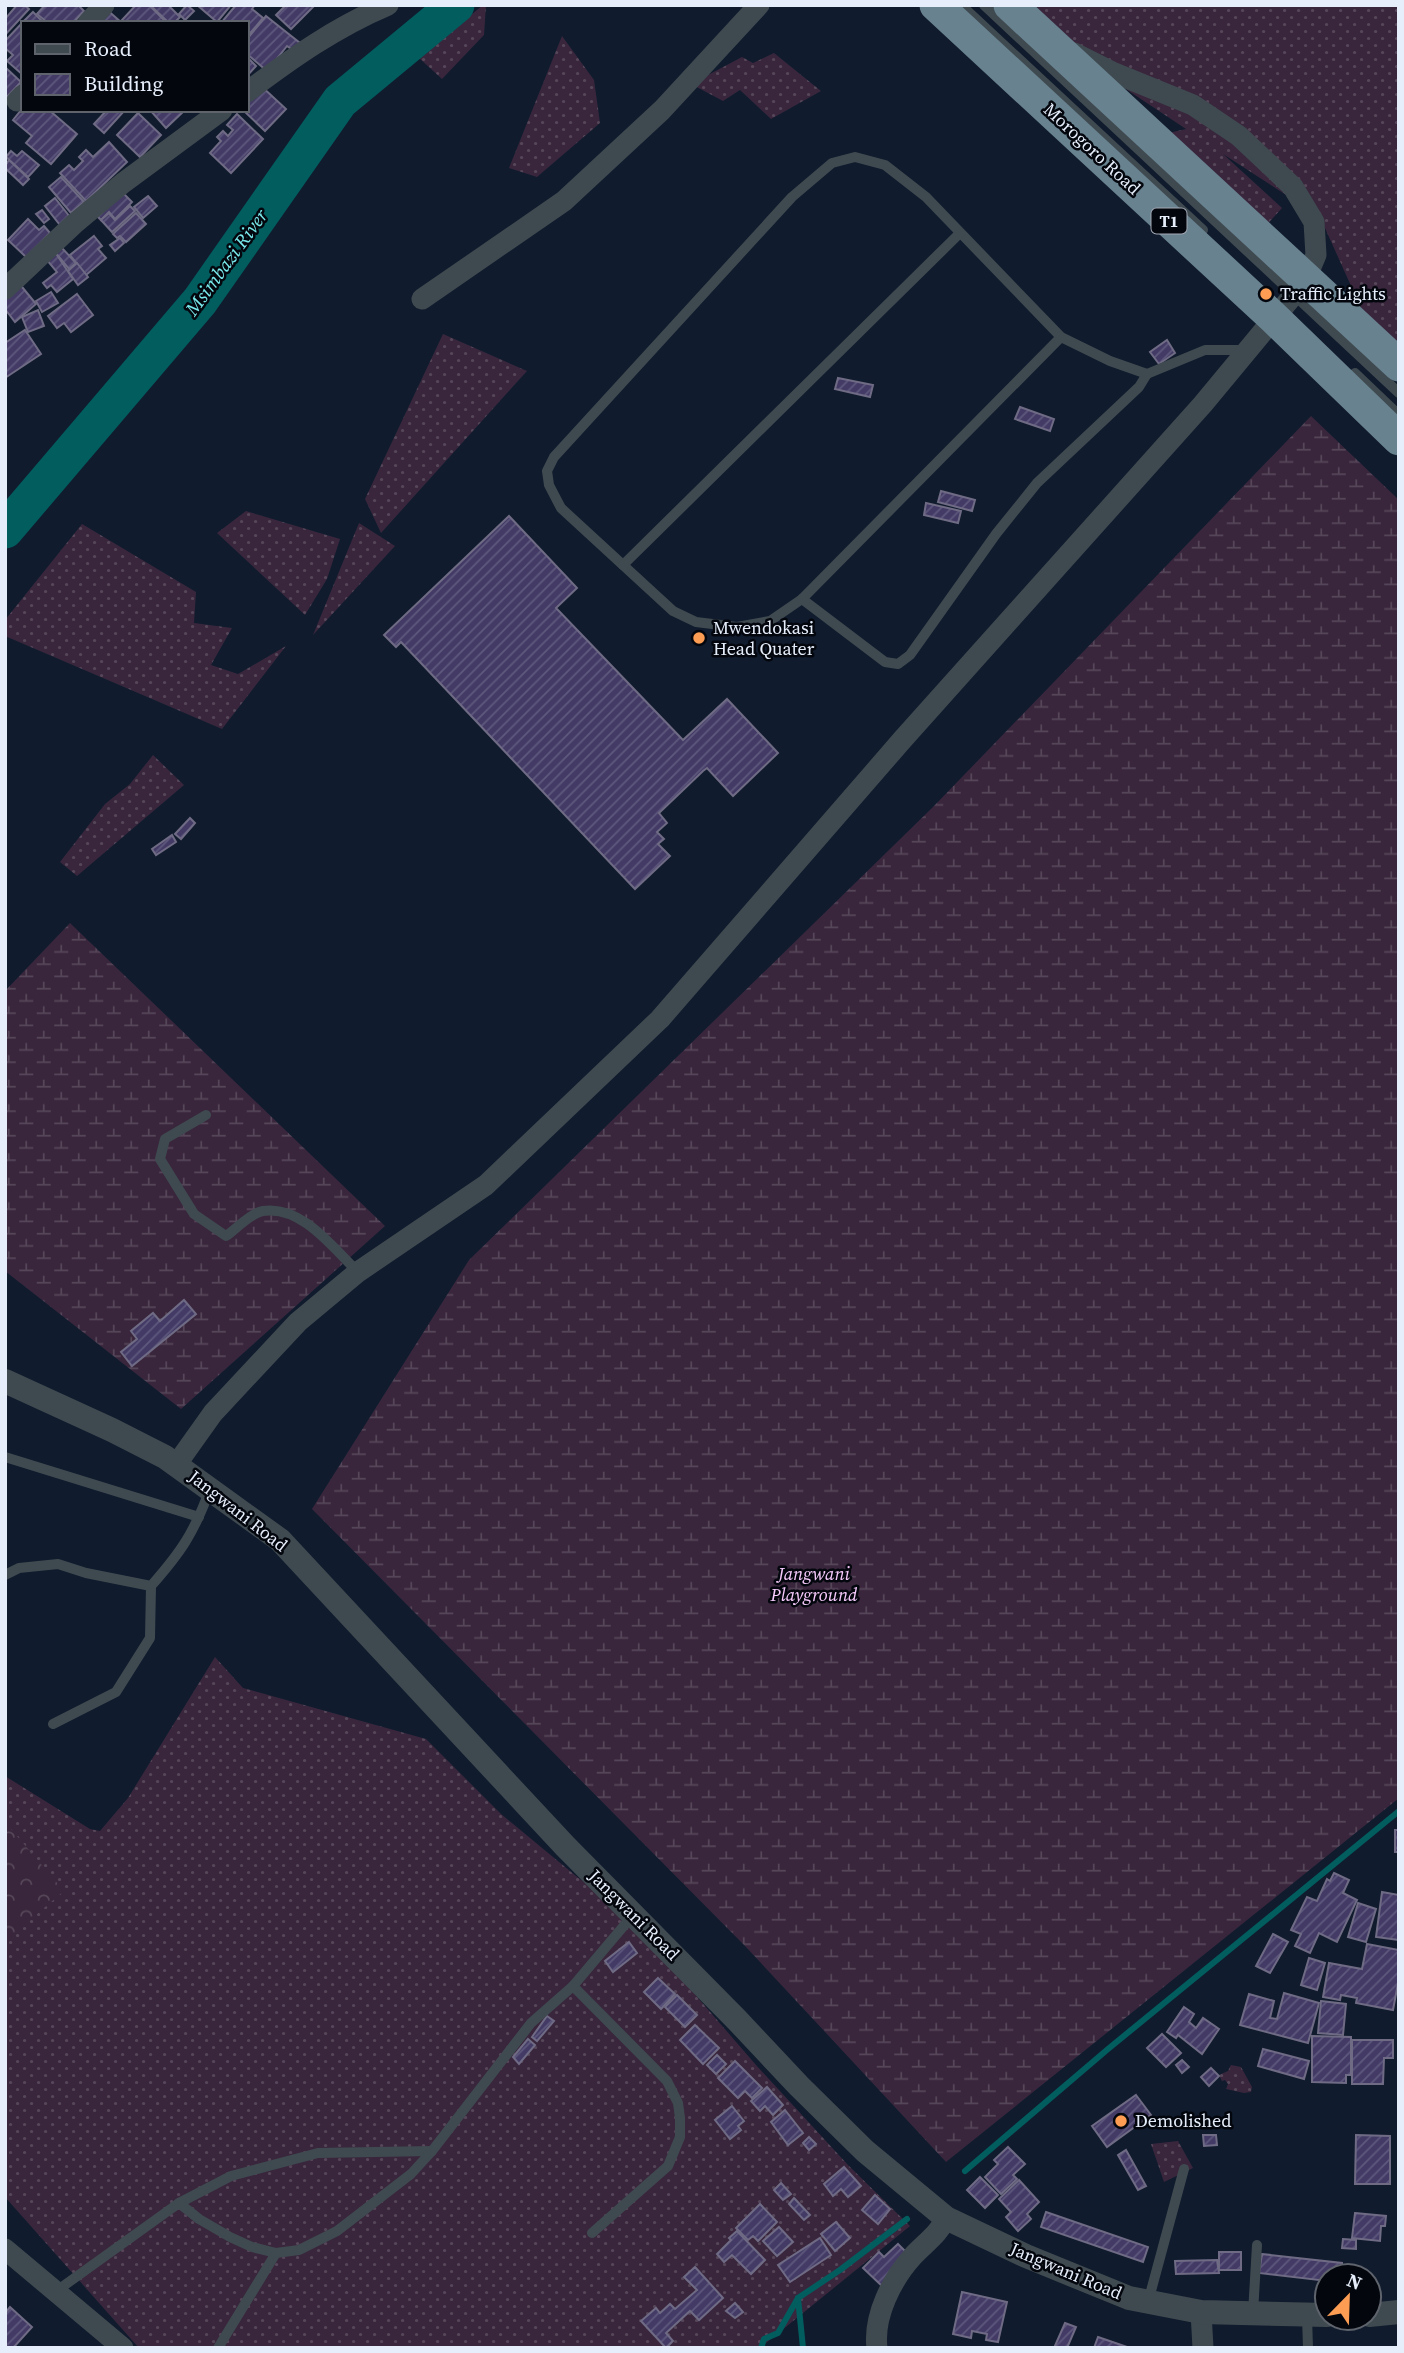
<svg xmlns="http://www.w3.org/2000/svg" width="1404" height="2353" viewBox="0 0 1404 2353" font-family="'Source Serif 4',serif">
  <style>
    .grass { fill: url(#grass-dots) }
    .forest { fill: url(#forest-crowns) }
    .wetland { fill: url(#wetland-marsh) }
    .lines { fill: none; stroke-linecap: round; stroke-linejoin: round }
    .stream { stroke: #025d5f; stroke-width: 6 }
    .river { stroke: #025d5f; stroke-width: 37 }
    .building { fill: url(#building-hatch); stroke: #6f6b85; stroke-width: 2 }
    .service { stroke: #3f4a50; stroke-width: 10 }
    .minor { stroke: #3f4a50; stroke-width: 21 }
    .tertiary { stroke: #3f4a50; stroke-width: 24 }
    .trunk { stroke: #688290; stroke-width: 33 }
    .poi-dot { fill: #fc9d53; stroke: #03060d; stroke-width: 2.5 }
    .labels { text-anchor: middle; stroke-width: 5; stroke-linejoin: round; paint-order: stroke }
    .shield { fill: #03060d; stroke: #a2a8b4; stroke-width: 2 }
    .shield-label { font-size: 16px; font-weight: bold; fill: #e6eefb }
    .street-label { font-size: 18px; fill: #e6eefb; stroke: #03060d }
    .poi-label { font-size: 18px; fill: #e6eefb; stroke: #03060d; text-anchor: start }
    .park-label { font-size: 18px; font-style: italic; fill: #f7cbfd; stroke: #03060d }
    .water-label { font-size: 19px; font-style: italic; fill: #79eaec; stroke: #03060d }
  </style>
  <defs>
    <pattern id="grass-dots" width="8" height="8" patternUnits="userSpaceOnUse" patternTransform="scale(1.75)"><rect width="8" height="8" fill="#39263c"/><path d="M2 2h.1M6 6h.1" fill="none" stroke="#564659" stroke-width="1.8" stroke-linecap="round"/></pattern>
    <pattern id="forest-crowns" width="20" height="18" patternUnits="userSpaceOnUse" patternTransform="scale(1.75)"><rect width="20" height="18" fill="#39263c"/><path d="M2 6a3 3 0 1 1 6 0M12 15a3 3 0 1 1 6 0" fill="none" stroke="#564659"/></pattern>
    <pattern id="wetland-marsh" width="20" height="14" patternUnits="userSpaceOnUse" patternTransform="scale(1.75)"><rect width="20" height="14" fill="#39263c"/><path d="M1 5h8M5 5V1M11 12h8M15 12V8" fill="none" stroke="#564659"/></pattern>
    <pattern id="building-hatch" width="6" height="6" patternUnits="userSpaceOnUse" patternTransform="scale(1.75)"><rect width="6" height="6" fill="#433b66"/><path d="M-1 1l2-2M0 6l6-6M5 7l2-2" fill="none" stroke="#5e587d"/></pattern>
  </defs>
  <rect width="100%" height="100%" fill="#101b2d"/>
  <g class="grass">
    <path d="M483 5H486L484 35 442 79 419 58Z"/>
    <path d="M1013 5H1399V362L1379 348 1320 217 1223 154 1282 208 1262 230 1164 134 1186 129 1034 28Z"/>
    <path d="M562 36 594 80 600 123 537 177 509 168Z"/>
    <path d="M774 53 821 91 771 119 740 90 723 101 691 84 742 57 753 63Z"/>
    <path d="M443 334 527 371 381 533 365 499Z"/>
    <path d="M246 511 340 539 327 579 305 615 217 533Z"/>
    <path d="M359 523 395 546 313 635Z"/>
    <path d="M82 524 196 592 194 623 232 628 211 665 238 674 286 646 222 729 5 636V620Z"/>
    <path d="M153 755 184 785 77 876 60 862 105 804 130 784Z"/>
    <path d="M215 1657 243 1688 426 1739 501 1814 576 1876 622 1910 756 2065 848 2165 910 2226 760 2348H139L5 2197V1776L90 1829 100 1831 128 1798Z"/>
    <path d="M1231 2065 1241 2067 1252 2087 1251 2092 1244 2093 1226 2089 1228 2084 1225 2080 1222 2081 1219 2075 1228 2071Z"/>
    <path d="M1178 2141 1193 2168 1164 2182 1151 2144Z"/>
  </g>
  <path class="forest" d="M5 1822 64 1891 5 1941Z"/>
  <g class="wetland">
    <path d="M1311 416 1399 500V1798L946 2162 746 1947 312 1509 469 1260 934 806Z"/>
    <path d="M70 923 385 1226 181 1409 5 1271V991Z"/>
  </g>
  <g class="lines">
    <g class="stream">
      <path d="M965 2171 1108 2049 1399 1811"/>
      <path d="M798 2298 803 2348"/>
      <path d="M761 2348 764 2339 778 2333 798 2298 840 2270 907 2219"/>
    </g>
    <path class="river" d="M5 530 200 301 340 101 456 5"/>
  </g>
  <g class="building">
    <path d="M17 5H24L29 9 5 35V19Z"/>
    <path d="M45 5H78L84 11 73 23H48L37 14Z"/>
    <path d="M136 5H149L167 23H125L122 20Z"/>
    <path d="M150 5H168L180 17 174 23H169Z"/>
    <path d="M187 5 194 11 185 20 179 14Z"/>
    <path d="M197 5H231L217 22Z"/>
    <path d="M236 5H255L252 9 263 18 247 37V23H221Z"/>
    <path d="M286 5H311L313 7 291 29 276 15Z"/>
    <path d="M105 8 122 23H91Z"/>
    <path d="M33 12 44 23H27L25 20Z"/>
    <path d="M266 16 300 43 294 51 287 46 267 71 247 54V39Z"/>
    <path d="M23 22V75L7 61 13 55 5 48V41Z"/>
    <path d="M247 57 256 66 247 76Z"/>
    <path d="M5 67 21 82 5 99Z"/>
    <path d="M260 85 286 109 265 131 243 110H247V99Z"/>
    <path d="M23 103V110H49L77 134 51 164 26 143 32 136 13 120 21 110 18 108Z"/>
    <path d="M107 110H125L104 133 94 124Z"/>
    <path d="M150 110H185L166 128Z"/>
    <path d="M138 113 161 135 140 157 117 135Z"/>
    <path d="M237 114 263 139 231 173 210 153 221 141 217 137 223 131 228 136 233 130 227 125Z"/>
    <path d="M109 142 127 162 86 201 60 173 69 165 74 170 83 161 79 157 86 150 93 157Z"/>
    <path d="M11 151 17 156 22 151 39 165 28 177 6 157Z"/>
    <path d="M5 160 7 163 9 160 29 179 23 185 5 168Z"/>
    <path d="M61 177 84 202 71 213 49 187Z"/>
    <path d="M119 189 132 202 115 219 109 212 101 220 94 213Z"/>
    <path d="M148 196 157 206 143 218 134 207Z"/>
    <path d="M55 198 70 217 60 225 45 206Z"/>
    <path d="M130 206 135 211 112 232 101 220 109 213 115 220Z"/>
    <path d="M42 210 49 219 44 223 36 214Z"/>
    <path d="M136 213 146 224 126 242 120 236 117 238 113 234 116 231Z"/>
    <path d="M28 219 39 230 44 226 50 233 26 257 8 240Z"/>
    <path d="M94 236 102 246 98 249 106 258 86 275 70 255Z"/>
    <path d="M120 238 124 243 115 251 110 245Z"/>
    <path d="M61 247 76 263 69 269 55 252Z"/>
    <path d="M55 252 73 279 57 292 51 285 47 288 43 283 57 272 46 259Z"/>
    <path d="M77 263 88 277 78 285 68 271Z"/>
    <path d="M18 282 36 304 15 322 5 309V293Z"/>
    <path d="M51 292 58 303 42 312 36 301Z"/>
    <path d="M77 294 93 315 71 332 64 323 57 328 48 316Z"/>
    <path d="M38 310 44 326 28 332 22 317Z"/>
    <path d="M25 330 41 354 5 378V343Z"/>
    <path d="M1167 340 1175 353 1159 364 1150 352Z"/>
    <path d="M838 378 873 385 870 397 835 389Z"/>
    <path d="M1020 407 1054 419 1050 431 1015 419Z"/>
    <path d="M941 491 975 500 972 511 938 502Z"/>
    <path d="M926 503 961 511 958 523 924 515Z"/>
    <path d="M509 516 577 588 556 608 683 740 727 699 778 753 733 796 707 768 703 771 659 813 667 823 657 832 664 839 658 844 670 856 635 889 401 642 396 647 384 635Z"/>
    <path d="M190 818 195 823 181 839 175 834Z"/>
    <path d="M172 835 176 842 156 855 152 849Z"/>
    <path d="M184 1300 196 1314 132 1366 121 1352 137 1339 131 1331 153 1313 160 1321Z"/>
    <rect x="1395" y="1830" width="4" height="22"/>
    <path d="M1334 1873 1349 1880 1343 1893 1357 1900 1337 1942 1319 1933 1310 1953 1295 1946 1301 1934 1291 1930 1307 1897 1317 1901 1327 1879 1330 1881Z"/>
    <path d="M1382 1892 1399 1895V1940L1376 1937Z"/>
    <path d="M1358 1903 1376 1909 1366 1942 1348 1937Z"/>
    <path d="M1273 1934 1288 1942 1270 1973 1256 1966Z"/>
    <path d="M629 1942 637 1953 613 1972 605 1961Z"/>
    <path d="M1367 1944 1399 1950V1978L1393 2010 1356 2003 1357 1998 1341 1995 1340 2000 1323 1997 1329 1963 1362 1969Z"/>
    <path d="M1309 1958 1325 1963 1317 1990 1301 1985Z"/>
    <path d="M658 1978 675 1994 661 2009 644 1992Z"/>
    <path d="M1284 1993 1319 2003 1308 2043 1240 2025 1249 1994 1274 2001 1270 2018 1277 2019Z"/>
    <path d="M677 1995 697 2015 685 2027 665 2007Z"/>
    <path d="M1321 2001 1346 2004 1343 2035 1318 2033Z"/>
    <path d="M1184 2007 1194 2014 1189 2022 1196 2028 1203 2018 1219 2029 1202 2054 1178 2035 1176 2038 1167 2032Z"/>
    <path d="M547 2016 554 2021 537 2041 532 2037Z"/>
    <path d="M695 2025 719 2048 703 2064 680 2040Z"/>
    <path d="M1162 2034 1181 2053 1166 2067 1147 2048Z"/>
    <path d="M1312 2036 1351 2037V2075H1346V2083L1312 2082Z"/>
    <path d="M528 2039 535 2045 519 2064 513 2057Z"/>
    <path d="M1352 2040H1393V2058H1384L1383 2084H1352Z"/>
    <path d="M1263 2049 1309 2061 1304 2079 1258 2066Z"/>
    <path d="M717 2055 726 2064 716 2074 707 2065Z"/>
    <path d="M1182 2060 1189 2067 1182 2073 1176 2065Z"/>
    <path d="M735 2061 762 2088 752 2098 745 2091 738 2098 718 2078Z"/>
    <path d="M1211 2068 1219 2076 1209 2086 1201 2077Z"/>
    <path d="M767 2087 783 2105 773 2115 765 2106 760 2111 751 2101Z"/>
    <path d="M1136 2095 1151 2115 1107 2147 1092 2126Z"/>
    <path d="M732 2106 744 2121 738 2126 741 2130 730 2139 715 2120Z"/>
    <path d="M785 2110 803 2133 788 2145 771 2122Z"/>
    <path d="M1203 2135H1216L1217 2145 1204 2146Z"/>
    <path d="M1356 2135 1390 2136V2184H1355Z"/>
    <path d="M809 2137 816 2144 809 2150 803 2143Z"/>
    <path d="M1008 2147 1025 2164 1013 2175 1017 2179 1001 2194 985 2177 998 2164 994 2160Z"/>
    <path d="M1126 2150 1146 2186 1138 2190 1118 2155Z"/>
    <path d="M844 2167 861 2186 848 2197 841 2189 833 2196 824 2184Z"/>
    <path d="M980 2177 998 2195 985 2208 967 2190Z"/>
    <path d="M1019 2180 1039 2202 1027 2214 1031 2219 1018 2231 1006 2217 1011 2212 999 2199Z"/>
    <path d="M781 2183 791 2194 783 2200 774 2190Z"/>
    <path d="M875 2195 890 2209 878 2224 862 2210Z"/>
    <path d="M794 2198 810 2215 804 2220 789 2204Z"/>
    <path d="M760 2204 777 2222 758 2241 753 2236 748 2240 736 2228Z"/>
    <path d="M1046 2212 1148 2247 1143 2262 1041 2227Z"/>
    <path d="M1355 2213 1386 2216 1385 2226H1381L1380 2241 1352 2238Z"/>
    <path d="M836 2222 850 2238 835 2251 821 2234Z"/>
    <path d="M779 2227 793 2242 777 2256 763 2241Z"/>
    <path d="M737 2231 765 2260 751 2274 732 2255 724 2262 717 2254 731 2240 729 2238Z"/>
    <path d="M820 2238 831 2255 790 2282 778 2265Z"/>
    <path d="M1343 2239 1356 2240V2249L1342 2248Z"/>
    <path d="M898 2244 909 2255 882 2286 863 2268 879 2252 884 2257Z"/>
    <rect x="1219" y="2252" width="22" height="18"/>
    <path d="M1262 2254 1342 2263V2265L1350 2266 1349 2276H1327V2281L1259 2273Z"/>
    <path d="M1217 2260 1219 2273 1176 2274 1175 2261Z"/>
    <path d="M695 2267 723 2298 699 2320 690 2311 666 2333 673 2341 666 2348 641 2321 656 2308 660 2313 670 2304 675 2309 697 2290 684 2277Z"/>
    <path d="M962 2292 1007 2302 998 2342 986 2340 987 2334 972 2331 971 2338 953 2334Z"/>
    <path d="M735 2303 743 2312 735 2318 726 2311Z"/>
    <path d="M10 2307 32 2327 13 2348H5V2313Z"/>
    <path d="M1065 2323 1076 2327 1067 2348H1054Z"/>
    <path d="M1098 2337 1130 2348H1094Z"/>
  </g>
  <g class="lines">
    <g class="service">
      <path d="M961 5 1203 230"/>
      <path d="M984 5 1399 393"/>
      <path d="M1061 337 802 599 770 621 737 627 696 622 673 611 561 508 549 485 547 471 554 457 792 197 832 163 855 157 885 165 926 197 1061 337 1110 361 1147 374"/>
      <path d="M1355 373 1399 415"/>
      <path d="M623 565 960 233"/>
      <path d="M802 599 885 662 898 664 910 655 996 534 1037 483 1139 387 1147 374 1205 350H1247"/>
      <path d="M206 1115 165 1139 160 1159 194 1214 226 1236C236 1229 251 1213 263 1211 302 1205 333 1248 358 1272"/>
      <path d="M5 1457 199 1517"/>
      <path d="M5 1575 19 1568 58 1564 86 1573 151 1586C181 1552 194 1533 210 1489"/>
      <path d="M53 1724 116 1692 150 1638 151 1586"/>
      <path d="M573 1986 667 2081 678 2103 680 2118V2137L668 2166 592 2233"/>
      <path d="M179 2203 231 2176 318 2153 432 2151"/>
      <path d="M55 2292 179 2203 199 2219 230 2237 252 2247 276 2253 299 2250 337 2231 411 2174 432 2151 531 2023 573 1986 633 1915"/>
      <path d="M1148 2302 1184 2169"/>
      <path d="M1253 2313 1257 2245"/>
      <path d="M1307 2316 1308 2348"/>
      <path d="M218 2348 276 2253"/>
    </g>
    <g class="minor">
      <path d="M88 23 104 5"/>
      <path d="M247 92C292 58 336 27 388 5"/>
      <path d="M17 101 23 95"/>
      <path d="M5 289 74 224 123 183 222 110"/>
      <path d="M422 299 564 201 662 110 759 5"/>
      <path d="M176 1465 213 1413 298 1322 358 1272 486 1185 660 1019 903 739 1203 404 1305 281 1316 255 1314 222 1293 187 1239 136 1193 105 1112 72 1074 53"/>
      <path d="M5 2249 123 2348"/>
      <path d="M1201 2312 1203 2348"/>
      <path d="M877 2348C873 2316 892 2279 913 2256 925 2243 939 2234 946 2218"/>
    </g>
    <g class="tertiary">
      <path d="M5 1381 112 1430 165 1457 280 1540 565 1846 737 2020 799 2086 865 2151 946 2218 1026 2256 1129 2298 1201 2312 1327 2315"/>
      <path d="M1369 2315 1399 2312"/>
    </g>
    <g class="trunk">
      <path d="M936 5 1274 318 1399 439"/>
      <path d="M1010 5 1399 365"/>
    </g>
  </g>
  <g class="poi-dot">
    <circle cx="1266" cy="294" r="7"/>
    <circle cx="699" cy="638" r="7"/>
    <circle cx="1121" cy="2121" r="7"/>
  </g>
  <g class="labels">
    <rect class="shield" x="1151.5" y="208.5" width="35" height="25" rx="5"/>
    <g class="shield-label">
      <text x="1169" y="227">T1</text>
    </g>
    <g class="street-label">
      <text transform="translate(1092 149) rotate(43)" y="6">Morogoro Road</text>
      <text transform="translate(238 1511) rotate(38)" y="6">Jangwani Road</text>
      <text transform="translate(634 1915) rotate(45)" y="6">Jangwani Road</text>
      <text transform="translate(1066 2271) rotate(23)" y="6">Jangwani Road</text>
    </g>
    <g class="poi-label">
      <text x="1280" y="300">Traffic Lights</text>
      <text x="713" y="634">Mwendokasi<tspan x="713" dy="21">Head Quater</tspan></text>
      <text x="1135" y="2127">Demolished</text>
    </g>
    <g class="park-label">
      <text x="814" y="1580">Jangwani<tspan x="814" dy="21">Playground</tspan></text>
    </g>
    <g class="water-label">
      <text transform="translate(226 262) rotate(-54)" y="7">Msimbazi River</text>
    </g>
  </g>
  <rect width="1404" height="2353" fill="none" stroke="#e6eefb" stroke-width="14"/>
  <rect x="21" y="21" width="228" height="91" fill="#03060d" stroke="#5e636c" stroke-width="2"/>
  <rect x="35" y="44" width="35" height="10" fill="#3f4a50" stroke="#5e636c" stroke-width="2"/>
  <text x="84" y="56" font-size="21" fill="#e6eefb">Road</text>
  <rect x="35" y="74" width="35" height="21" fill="url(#building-hatch)" stroke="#5e636c" stroke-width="2"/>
  <text x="84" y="91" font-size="21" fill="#e6eefb">Building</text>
  <g transform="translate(1348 2297) rotate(23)"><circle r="33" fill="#03060d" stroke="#5e636c" stroke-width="2"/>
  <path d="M0-5L12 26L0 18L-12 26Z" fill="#fc9d53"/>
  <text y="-10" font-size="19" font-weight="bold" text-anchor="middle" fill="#e6eefb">N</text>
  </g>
</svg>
